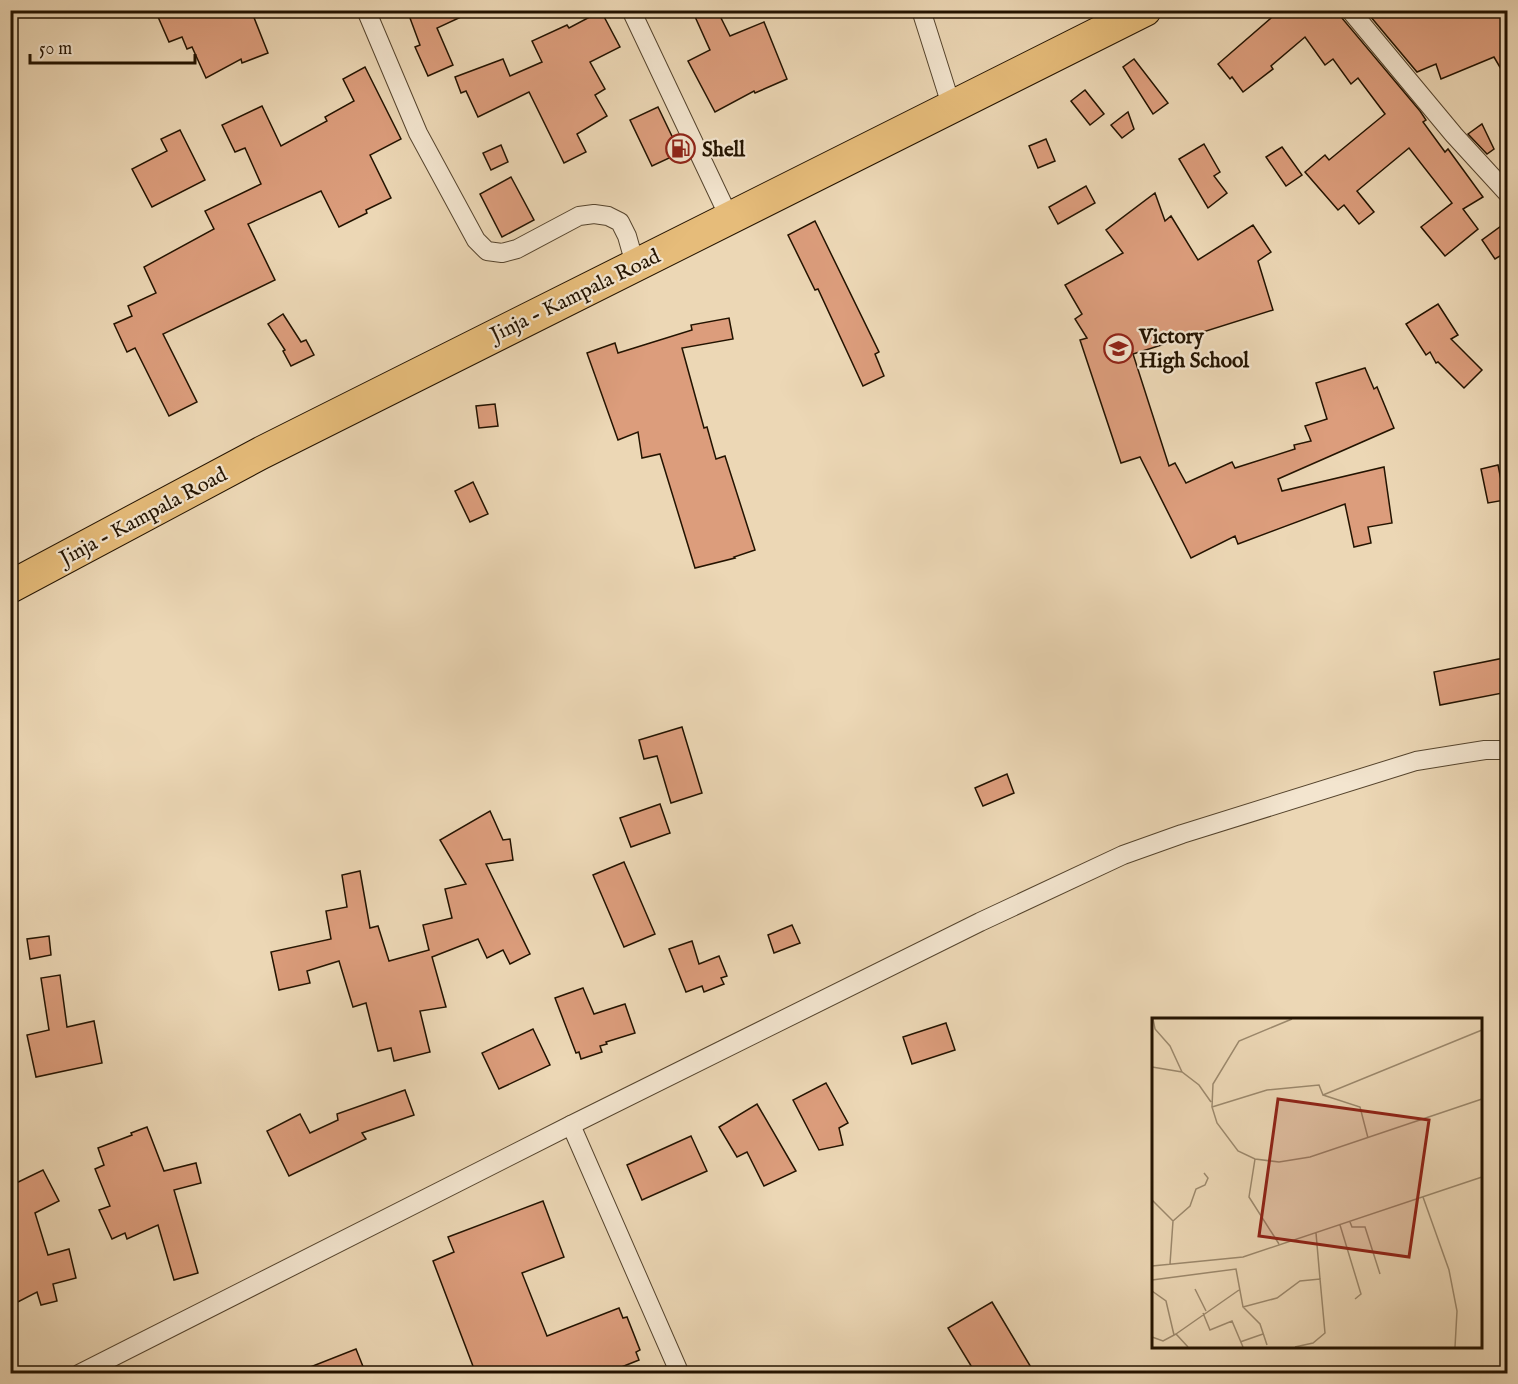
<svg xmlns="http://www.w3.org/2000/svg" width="1518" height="1384" viewBox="0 0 1518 1384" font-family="'IM FELL English',serif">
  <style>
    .building { fill: #dc9d7c; stroke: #231300; stroke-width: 1.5 }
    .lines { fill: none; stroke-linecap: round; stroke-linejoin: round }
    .street-casing { stroke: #55442d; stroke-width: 20 }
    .highway-casing { stroke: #231300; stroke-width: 34 }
    .street { stroke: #f3e5cf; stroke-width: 18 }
    .highway { stroke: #e6bc7a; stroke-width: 32 }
    .labels { text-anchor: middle; stroke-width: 4.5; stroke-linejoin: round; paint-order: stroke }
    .poi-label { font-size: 21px; font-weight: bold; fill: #231300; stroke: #f3e5cf; text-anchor: start }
    .street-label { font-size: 21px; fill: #231300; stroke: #f3e5cf }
    .inset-road { fill: none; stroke: #9c896d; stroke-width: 1.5 }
    .view { fill: #8f2418; fill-opacity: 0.15; stroke: #8f2418; stroke-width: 3 }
    .inset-edge { fill: none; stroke: #231300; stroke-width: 3 }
  </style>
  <rect width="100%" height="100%" fill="#ecd7b5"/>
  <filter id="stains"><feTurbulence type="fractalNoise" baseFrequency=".00333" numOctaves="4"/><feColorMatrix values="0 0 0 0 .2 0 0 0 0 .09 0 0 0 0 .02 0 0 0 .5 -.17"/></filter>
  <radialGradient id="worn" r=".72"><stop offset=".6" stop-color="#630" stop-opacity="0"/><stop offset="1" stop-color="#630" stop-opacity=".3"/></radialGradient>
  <g class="building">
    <path d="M155 10H251L268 53 242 63 241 59 206 78 192 47 187 49 182 37 169 42Z"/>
    <path d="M407 10H476L437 28 453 65 428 76 415 47 420 45Z"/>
    <path d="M692 10H717L730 36 764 22 787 79 755 93 754 91 715 112 688 61 710 50Z"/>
    <path d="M1267 10H1339L1341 17 1420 111 1426 120 1423 122 1445 152 1448 149 1483 197 1463 209 1478 229 1445 256 1421 227 1452 203 1409 148 1357 191 1374 212 1359 224 1344 205 1338 210 1305 172 1325 155 1329 160 1385 114 1358 78 1351 84 1333 59 1325 65 1305 37 1271 66 1273 69 1243 92 1232 77 1230 79 1218 64 1271 18Z"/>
    <path d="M1365 10H1508V81L1494 57 1441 79 1436 64 1417 72Z"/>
    <path d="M601 11 620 47 590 62 605 89 595 95 607 116 577 134 586 152 564 163 529 92 478 117 466 91 461 93 455 77 503 59 510 76 542 62 532 41 567 25 569 28Z"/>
    <path d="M1134 59 1168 103 1153 114 1123 67Z"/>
    <path d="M365 67 401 139 370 155 391 198 366 210 367 213 339 227 321 191 248 224 275 280 163 334 197 402 169 416 135 348 127 352 114 324 132 316 128 306 156 293 144 267 214 229 205 211 261 184 245 148 235 152 222 125 262 106 281 146 327 121 325 117 354 101 343 79Z"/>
    <path d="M1085 90 1104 114 1090 125 1071 101Z"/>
    <path d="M658 107 680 153 652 166 630 120Z"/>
    <path d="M1128 112 1134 129 1122 138 1111 125Z"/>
    <path d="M1482 124 1494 149 1487 154 1468 134Z"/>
    <path d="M180 130 205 180 152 207 132 169 167 151 161 139Z"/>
    <path d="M1046 139 1055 161 1038 168 1029 146Z"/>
    <path d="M1204 144 1220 172 1214 176 1227 193 1208 208 1179 159Z"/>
    <path d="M501 145 508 162 491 170 483 153Z"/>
    <path d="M1282 147 1302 175 1286 186 1266 157Z"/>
    <path d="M511 177 534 220 502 237 480 194Z"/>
    <path d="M1086 186 1095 203 1058 224 1049 207Z"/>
    <path d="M1155 193 1165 221 1171 216 1198 260 1253 225 1271 252 1258 261 1273 310 1133 354 1169 466 1175 463 1186 483 1232 462 1235 468 1295 449 1294 445 1311 441 1305 426 1327 419 1316 383 1365 368 1374 389 1377 387 1394 428 1278 479 1282 491 1384 467 1392 523 1368 527 1371 543 1354 547 1345 504 1238 544 1235 536 1191 558 1140 457 1121 463 1080 340 1087 338 1075 319 1082 314 1065 285 1123 253 1106 230Z"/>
    <path d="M815 221 879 352 875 354 884 376 863 386 818 289 815 290 788 235Z"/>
    <path d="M1508 221V251L1495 259 1482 240Z"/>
    <path d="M1438 304 1458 335 1451 339 1482 370 1464 388 1438 362 1436 363 1430 352 1426 355 1406 324Z"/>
    <path d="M283 314 301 342 306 340 314 355 291 366 283 351 285 350 268 324Z"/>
    <path d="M729 318 733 339 682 348 704 428 707 427 716 459 725 456 755 550 734 557 735 558 695 568 660 454 642 458 638 432 618 440 587 353 615 343 618 353 692 330 691 325Z"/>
    <path d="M495 404 498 426 479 428 476 406Z"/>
    <path d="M1498 465 1505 500 1488 503 1481 469Z"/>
    <path d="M473 482 488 514 470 522 455 491Z"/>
    <path d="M1504 658 1508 674V692L1440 705 1434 672Z"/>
    <path d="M682 727 702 793 671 803 657 756 644 759 639 740Z"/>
    <path d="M1007 774 1014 793 983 806 975 788Z"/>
    <path d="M660 804 670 833 631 847 620 818Z"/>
    <path d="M490 811 503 840 510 839 513 860 486 864 530 954 510 964 503 950 487 958 478 939 432 957 446 1007 420 1011 430 1052 394 1061 391 1048 378 1051 366 1003 353 1007 339 961 307 971 310 983 279 990 271 952 331 939 326 911 347 907 342 875 360 871 370 928 378 926 389 961 429 950 423 925 452 918 445 889 466 884 440 840Z"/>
    <path d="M624 862 655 934 624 947 593 875Z"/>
    <path d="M792 925 800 943 774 953 768 935Z"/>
    <path d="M49 936 51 955 30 959 27 939Z"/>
    <path d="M692 941 699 964 719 956 727 976 721 978 724 984 704 992 702 986 686 992 669 949Z"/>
    <path d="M60 975 67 1027 94 1021 102 1063 36 1077 27 1035 49 1030 41 978Z"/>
    <path d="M583 988 594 1014 625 1004 635 1033 606 1042 607 1044 600 1046 602 1052 581 1059 579 1052 576 1053 555 998Z"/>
    <path d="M946 1023 955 1050 912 1064 903 1037Z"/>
    <path d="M533 1029 550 1065 499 1089 482 1053Z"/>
    <path d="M826 1083 848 1123 839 1128 843 1145 819 1150 793 1100Z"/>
    <path d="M405 1090 414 1115 362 1133 366 1139 289 1176 267 1131 300 1114 310 1133 338 1120 337 1114Z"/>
    <path d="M757 1104 796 1171 764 1186 747 1152 737 1157 719 1127Z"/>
    <path d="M147 1127 164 1171 196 1163 201 1183 174 1190 198 1273 174 1280 158 1225 127 1239 125 1233 112 1239 99 1210 110 1206 95 1169 104 1165 98 1148 132 1135 131 1133Z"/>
    <path d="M691 1136 707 1171 642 1200 627 1165Z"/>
    <path d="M43 1170 59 1201 35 1213 48 1255 69 1249 76 1278 53 1284 57 1301 41 1305 37 1292 10 1306V1186Z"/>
    <path d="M543 1201 564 1257 522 1273 547 1336 619 1308 623 1318 627 1317 640 1350 636 1352 639 1360 604 1374H476L433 1261 454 1252 448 1237Z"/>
    <path d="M992 1302 1035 1374H976L948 1328Z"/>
    <path d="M356 1349 366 1374H296L295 1373Z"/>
  </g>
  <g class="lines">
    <defs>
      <g id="street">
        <path d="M366 10 418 133 476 240 487 251 502 253 517 249 579 216 594 214 608 216 620 222 627 236 635 264"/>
        <path d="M631 10 730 219"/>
        <path d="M921 10 952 108"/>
        <path d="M1350 10 1454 135 1508 194"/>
        <path d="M571 1125 680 1374"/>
        <path d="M79 1374 571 1125 980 922 1123 855 1182 834 1416 761 1485 750H1508"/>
      </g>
      <path id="highway" d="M10 587 261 453 1145 10"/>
    </defs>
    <use href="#street" class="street-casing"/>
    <use href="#highway" class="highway-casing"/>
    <use href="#street" class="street"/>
    <use href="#highway" class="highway"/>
  </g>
  <defs>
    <symbol id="fuel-ring" viewBox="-11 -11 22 22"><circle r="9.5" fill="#f3e5cf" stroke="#8f2418" stroke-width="1.5"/><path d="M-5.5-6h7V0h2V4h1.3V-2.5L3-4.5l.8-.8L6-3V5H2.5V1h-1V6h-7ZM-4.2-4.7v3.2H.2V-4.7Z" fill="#8f2418"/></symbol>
    <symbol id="school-ring" viewBox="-11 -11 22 22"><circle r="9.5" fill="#f3e5cf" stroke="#8f2418" stroke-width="1.5"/><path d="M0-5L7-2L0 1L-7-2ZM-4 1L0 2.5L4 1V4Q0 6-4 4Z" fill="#8f2418"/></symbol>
  </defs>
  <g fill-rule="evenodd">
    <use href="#fuel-ring" x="664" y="132" width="33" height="33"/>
    <use href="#school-ring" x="1102" y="332" width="33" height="33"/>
  </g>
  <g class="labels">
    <g class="poi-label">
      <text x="702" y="156">Shell</text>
      <text x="1139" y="343">Victory<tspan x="1139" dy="24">High School</tspan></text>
    </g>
    <g class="street-label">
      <text transform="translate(575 295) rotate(-26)" y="7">Jinja - Kampala Road</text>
      <text transform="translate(143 516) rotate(-28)" y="7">Jinja - Kampala Road</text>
    </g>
  </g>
  <g transform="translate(1152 1018)">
    <rect width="330" height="330" fill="#ecd7b5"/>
    <path class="inset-road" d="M1 1 3 11 18 28 30 54M140 1 87 23 61 66 60 89 65 105 86 133 103 141 127 144 158 139 330 81M0 49 30 54 47 67 59 84M171 77 208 89 216 120M60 89 115 72 167 67 171 77 330 12M103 141 97 179 127 226M271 179 297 252 305 293 303 329M0 182 21 203 18 246M21 203 38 188 44 171 53 167 56 160 52 155M198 204 200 209H213L228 256M188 207 209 276 203 281M164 215 168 261M0 248 91 239 330 159M0 262 84 251 91 289 108 306 115 327M43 271 54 293M0 273 14 283 22 317M91 289 125 280 148 263 168 261 173 315 161 325 143 329M51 295 58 312 80 303 91 329M24 316 87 272M0 319 11 323 24 316 36 329M88 324 111 316"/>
    <path class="view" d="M126 81 277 102 257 239 107 218Z"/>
    <rect width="330" height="330" class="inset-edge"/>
  </g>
  <rect width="1518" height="1384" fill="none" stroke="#ecd7b5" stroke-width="36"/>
  <rect x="12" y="12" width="1494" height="1360" fill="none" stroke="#231300" stroke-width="3"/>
  <rect x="18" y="18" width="1482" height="1348" fill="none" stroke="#231300" stroke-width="1.5"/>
  <path d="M30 54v9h165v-9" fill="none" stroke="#231300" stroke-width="3"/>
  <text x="39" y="54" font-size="18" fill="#231300" stroke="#f3e5cf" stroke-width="4.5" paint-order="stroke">50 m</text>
  <rect width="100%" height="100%" filter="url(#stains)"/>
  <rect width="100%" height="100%" fill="url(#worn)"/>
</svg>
